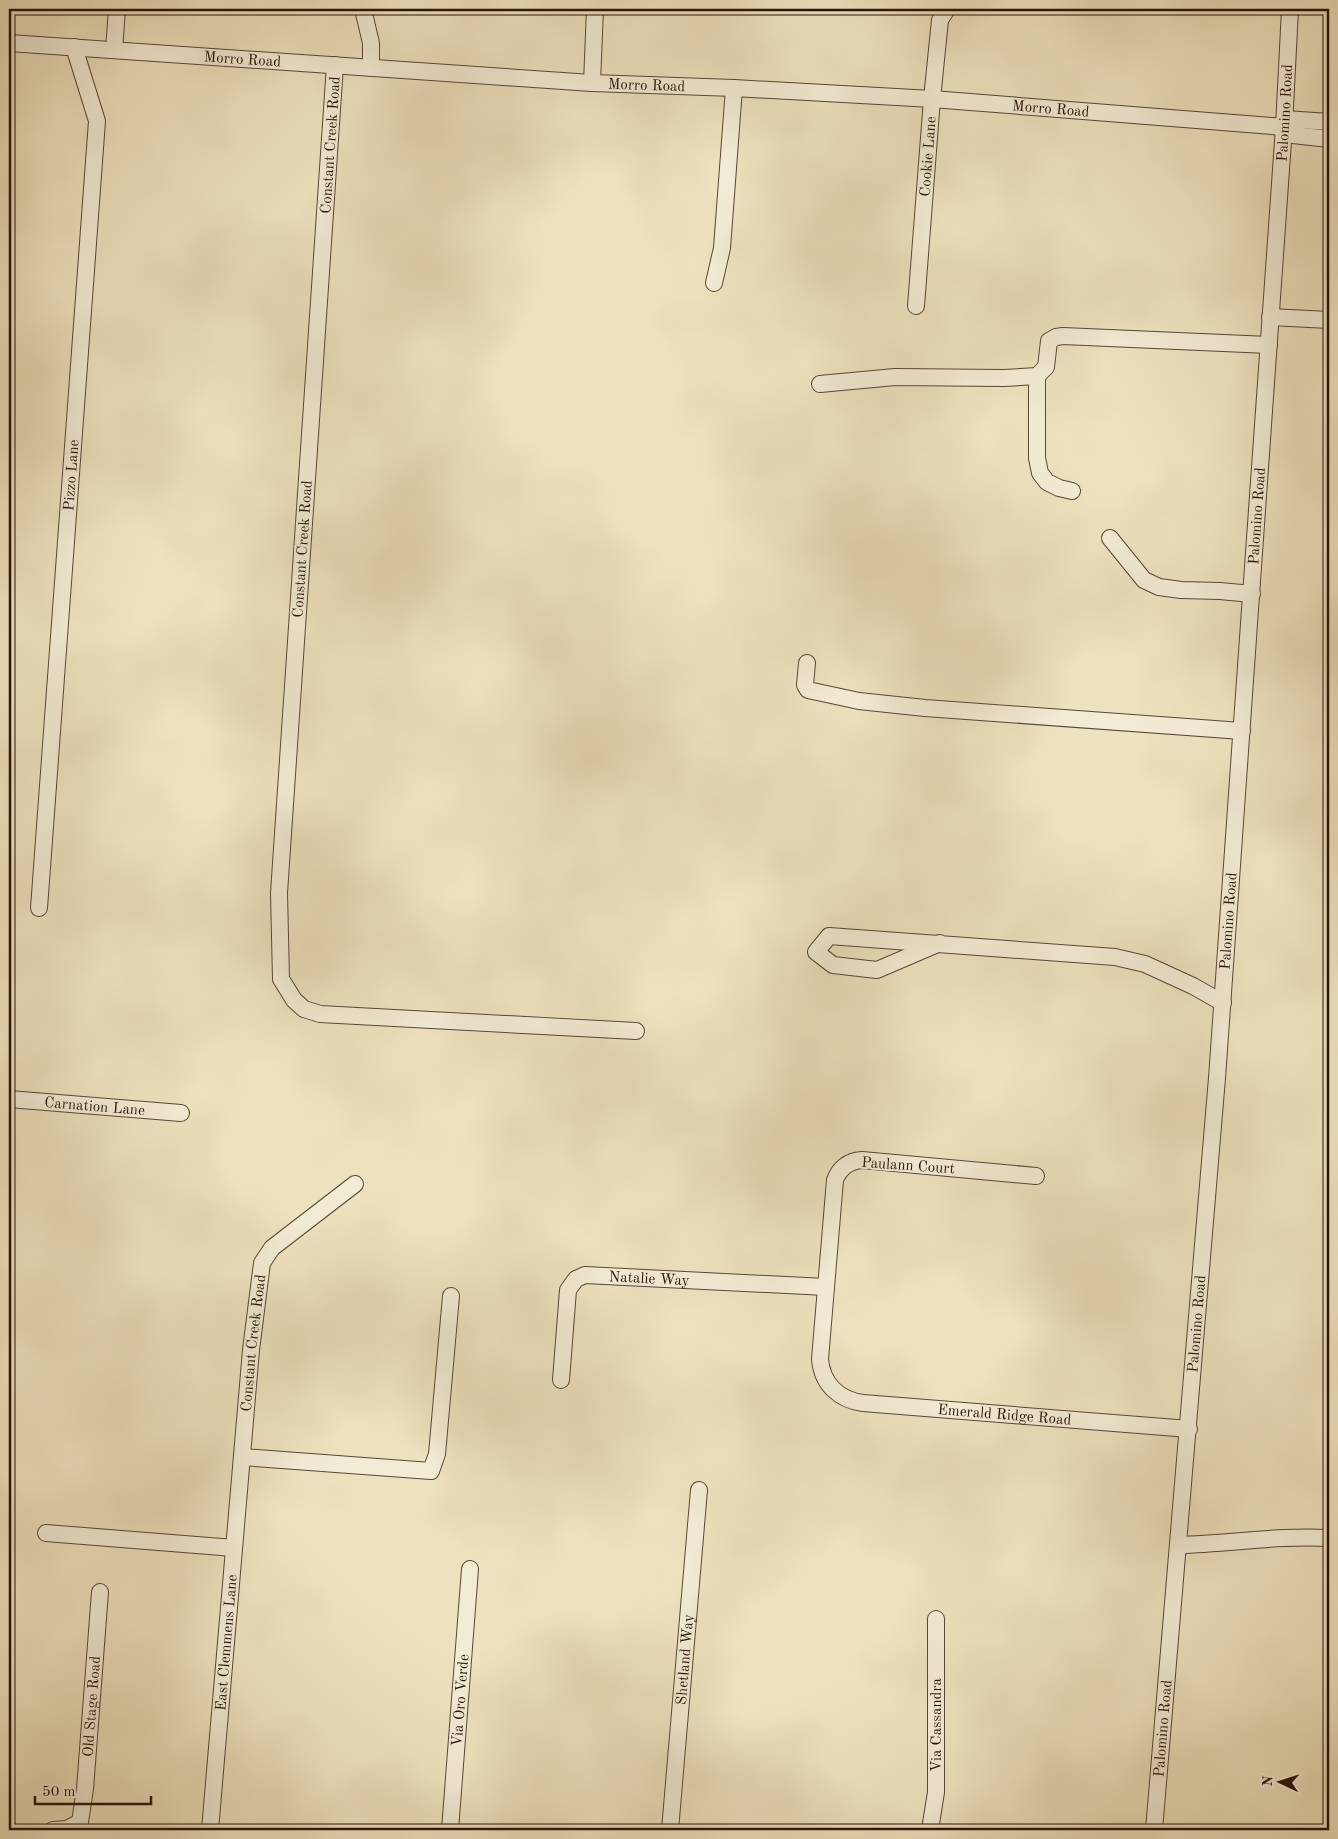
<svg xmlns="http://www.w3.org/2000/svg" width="1338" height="1839" viewBox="0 0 1338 1839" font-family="'Old Standard TT',serif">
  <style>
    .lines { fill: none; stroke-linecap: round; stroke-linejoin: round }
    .minor-casing { stroke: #594636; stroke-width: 18 }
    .minor { stroke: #f3ecd5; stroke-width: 16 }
    .labels { text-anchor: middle; stroke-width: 4; stroke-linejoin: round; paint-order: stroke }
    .street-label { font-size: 15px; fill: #281208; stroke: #f3ecd5 }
  </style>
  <rect width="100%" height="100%" fill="#ede2be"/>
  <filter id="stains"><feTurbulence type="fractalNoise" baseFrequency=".004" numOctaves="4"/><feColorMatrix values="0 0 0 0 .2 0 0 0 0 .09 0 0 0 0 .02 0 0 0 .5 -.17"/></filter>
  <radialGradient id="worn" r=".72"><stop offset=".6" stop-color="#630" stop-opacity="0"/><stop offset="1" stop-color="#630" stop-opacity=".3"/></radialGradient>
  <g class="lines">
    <defs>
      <g id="minor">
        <path d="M363 9 371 43V68"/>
        <path id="s1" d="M9 43 592 83 734 88 932 99 1284 127"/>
        <path d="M114 50 117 9"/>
        <path d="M335 65 279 893 281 979 294 1000 304 1009 320 1014 636 1031"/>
        <path d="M592 83 595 9"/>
        <path d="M1285 119 1329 122"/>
        <path d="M1284 134 1329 139"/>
        <path d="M714 283 722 248 734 88"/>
        <path id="s2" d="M916 306 932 99 940 20 947 9"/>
        <path d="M1270 317 1329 320"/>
        <path d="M1037 376V458L1040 473 1047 482 1059 488 1072 491"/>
        <path d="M820 384 895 377 1004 378 1037 376 1046 367 1049 341 1056 337 1063 336 1269 345"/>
        <path d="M1110 538 1144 580 1159 587 1181 590 1220 591 1252 594"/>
        <path d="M807 663 805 685 808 690 859 701 925 708 1242 731"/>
        <path id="s3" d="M39 908 97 121 74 47"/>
        <path d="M940 943 877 970 833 965 816 952 829 936 1115 957 1145 964 1193 986 1223 1003"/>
        <path id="s4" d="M9 1099 181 1113"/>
        <path id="s5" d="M1036 1176 862 1160C849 1161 840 1167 835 1180L820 1359C822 1384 839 1400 863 1403L1189 1429"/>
        <path id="s6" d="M561 1380 568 1290 576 1279 585 1275 826 1287"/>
        <path d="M242 1457 431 1471 437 1454 451 1296"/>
        <path d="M46 1533 234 1548"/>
        <path d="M1179 1545C1229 1544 1279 1535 1329 1538"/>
        <path id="s7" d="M53 1830 67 1829 80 1822 85 1789 100 1592"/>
        <path id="s8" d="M210 1830 251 1350 262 1263 272 1248 355 1184"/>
        <path id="s9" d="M450 1830 470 1569"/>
        <path id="s10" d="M670 1830 699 1490"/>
        <path d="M930 1830 936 1792V1619"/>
        <path id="s11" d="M1154 1830 1217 1078 1284 127 1290 9"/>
      </g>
    </defs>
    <use href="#minor" class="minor-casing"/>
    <use href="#minor" class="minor"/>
  </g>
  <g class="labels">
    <g class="street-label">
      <text dy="5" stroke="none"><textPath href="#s1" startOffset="234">Morro Road</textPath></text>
      <text dy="5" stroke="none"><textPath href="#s1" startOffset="639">Morro Road</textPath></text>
      <text dy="5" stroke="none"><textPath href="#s1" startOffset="1044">Morro Road</textPath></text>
      <text dy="5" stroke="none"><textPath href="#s11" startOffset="1722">Palomino Road</textPath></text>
      <text transform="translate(330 145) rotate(-86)" y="5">Constant Creek Road</text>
      <text dy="5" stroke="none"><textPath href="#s2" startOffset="150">Cookie Lane</textPath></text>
      <text dy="5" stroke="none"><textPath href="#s3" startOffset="434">Pizzo Lane</textPath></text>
      <text dy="5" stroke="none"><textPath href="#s11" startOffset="1318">Palomino Road</textPath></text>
      <text transform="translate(302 549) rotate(-86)" y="5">Constant Creek Road</text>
      <text dy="5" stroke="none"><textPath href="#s11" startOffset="912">Palomino Road</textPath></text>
      <text dy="5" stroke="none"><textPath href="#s4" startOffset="86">Carnation Lane</textPath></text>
      <text transform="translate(908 1165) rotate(4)" y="5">Paulann Court</text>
      <text dy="5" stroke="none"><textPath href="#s6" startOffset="178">Natalie Way</textPath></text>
      <text dy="5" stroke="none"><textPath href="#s11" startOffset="508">Palomino Road</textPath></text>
      <text dy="5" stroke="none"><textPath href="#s8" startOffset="489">Constant Creek Road</textPath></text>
      <text dy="5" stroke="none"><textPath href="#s5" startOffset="599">Emerald Ridge Road</textPath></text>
      <text dy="5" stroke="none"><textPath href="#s8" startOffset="188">East Clemmens Lane</textPath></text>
      <text dy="5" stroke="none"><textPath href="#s10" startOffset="171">Shetland Way</textPath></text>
      <text dy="5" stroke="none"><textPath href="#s9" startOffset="130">Via Oro Verde</textPath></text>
      <text dy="5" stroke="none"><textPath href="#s7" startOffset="145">Old Stage Road</textPath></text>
      <text transform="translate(936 1725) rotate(-90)" y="5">Via Cassandra</text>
      <text dy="5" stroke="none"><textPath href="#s11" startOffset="102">Palomino Road</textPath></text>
    </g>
  </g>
  <rect width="1338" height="1839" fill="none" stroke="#ede2be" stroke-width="30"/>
  <rect x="10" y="10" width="1318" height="1819" fill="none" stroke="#281208" stroke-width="2.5"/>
  <rect x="15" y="15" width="1308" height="1809" fill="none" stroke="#281208"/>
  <g transform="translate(1280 1782) rotate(274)" stroke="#f3ecd5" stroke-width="4" paint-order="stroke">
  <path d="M0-4L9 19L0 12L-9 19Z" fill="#281208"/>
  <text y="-8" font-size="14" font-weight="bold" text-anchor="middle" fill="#281208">N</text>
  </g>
  <path d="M35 1796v8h116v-8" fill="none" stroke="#281208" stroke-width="2.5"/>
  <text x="42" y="1796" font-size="15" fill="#281208" stroke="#f3ecd5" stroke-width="4" paint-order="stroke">50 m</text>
  <rect width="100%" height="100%" filter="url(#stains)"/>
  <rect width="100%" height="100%" fill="url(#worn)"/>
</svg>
